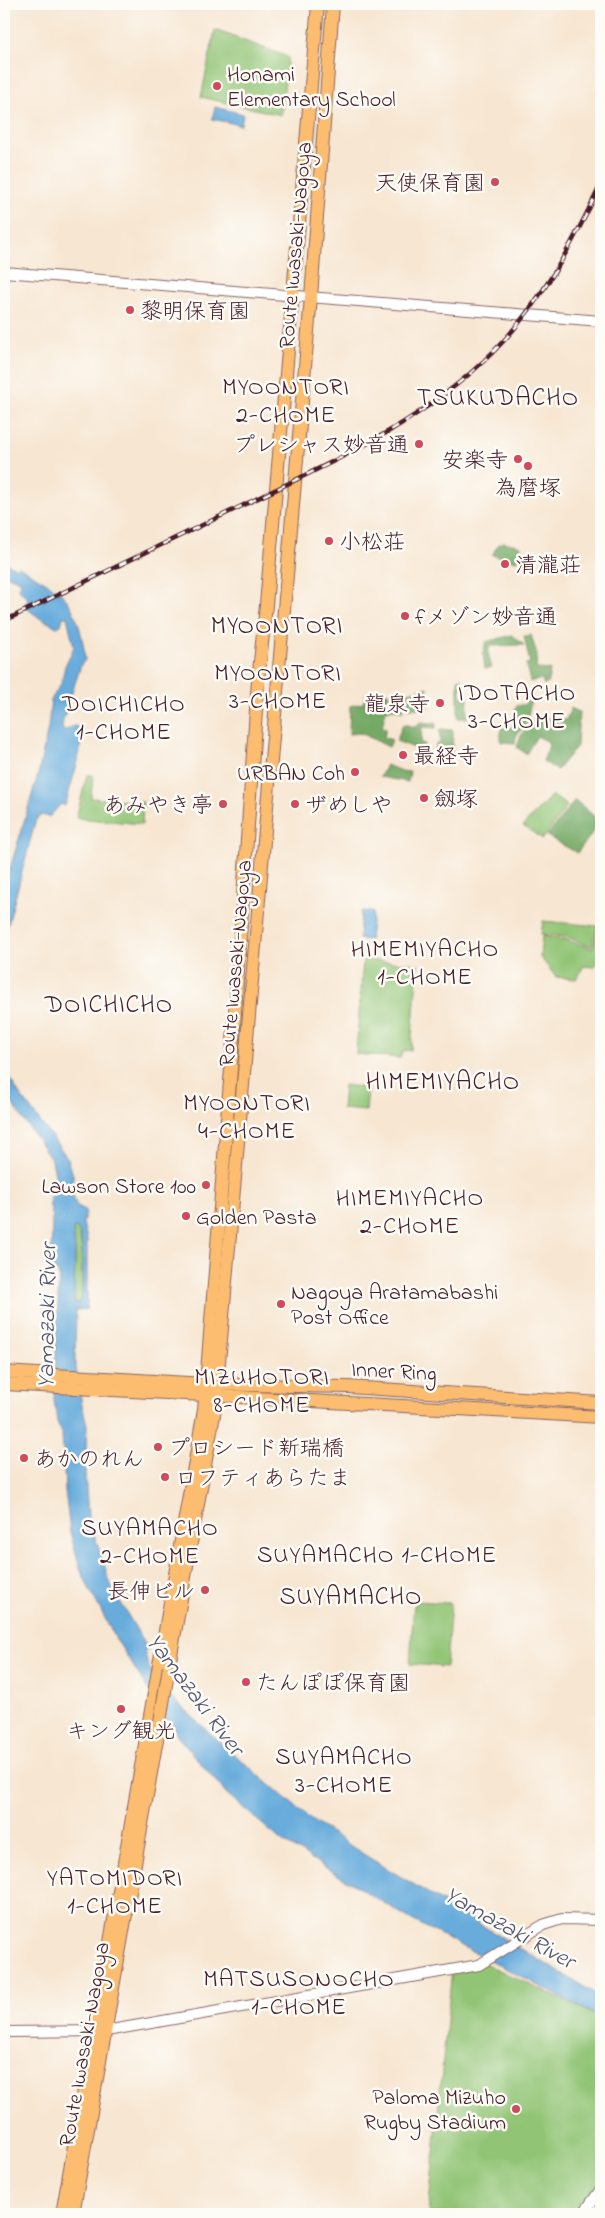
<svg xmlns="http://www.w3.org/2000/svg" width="605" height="2218" viewBox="0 0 605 2218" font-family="'Indie Flower','Klee One',sans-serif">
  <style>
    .green { fill: #91c474; stroke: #6e7250 }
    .forest { fill: #74aa66; stroke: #5f6448 }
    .water { fill: #67acdc; stroke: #586684; fill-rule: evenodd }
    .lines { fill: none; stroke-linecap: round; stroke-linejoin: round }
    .minor-casing { stroke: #876565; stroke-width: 12 }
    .major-casing { stroke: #876565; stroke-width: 14 }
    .minor { stroke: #fff; stroke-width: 10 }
    .major { stroke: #fcbd6f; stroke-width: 12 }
    .rail-casing { stroke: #4a1f2b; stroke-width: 4.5 }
    .rail { stroke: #fdfcf7; stroke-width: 2.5; stroke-dasharray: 8; stroke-linecap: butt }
    .major-bridge-casing { stroke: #876565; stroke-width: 14; stroke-linecap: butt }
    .major-bridge { stroke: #fcbd6f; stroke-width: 12 }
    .poi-dot { fill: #d1495b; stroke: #fdfcf7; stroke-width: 2 }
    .labels { text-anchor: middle; stroke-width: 5; stroke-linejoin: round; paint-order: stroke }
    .poi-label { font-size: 22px; fill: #4a1f2b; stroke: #fdfcf7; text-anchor: start }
    .street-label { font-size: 22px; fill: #4a1f2b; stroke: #fdfcf7 }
    .neighbourhood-label { font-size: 24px; letter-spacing: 1px; fill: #4a1f2b; stroke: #fdfcf7 }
    .water-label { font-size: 24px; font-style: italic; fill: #565772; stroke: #fdfcf7 }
    .quarter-label { font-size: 25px; letter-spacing: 1px; fill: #4a1f2b; stroke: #fdfcf7 }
  </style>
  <rect width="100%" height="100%" fill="#fdfcf7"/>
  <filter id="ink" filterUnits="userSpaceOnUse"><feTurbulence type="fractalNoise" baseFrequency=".02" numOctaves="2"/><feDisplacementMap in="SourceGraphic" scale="10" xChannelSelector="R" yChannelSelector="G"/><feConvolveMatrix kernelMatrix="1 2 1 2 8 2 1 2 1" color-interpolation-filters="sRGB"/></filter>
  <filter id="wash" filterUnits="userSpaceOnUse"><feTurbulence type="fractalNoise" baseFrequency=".0096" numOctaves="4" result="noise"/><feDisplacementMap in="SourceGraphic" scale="20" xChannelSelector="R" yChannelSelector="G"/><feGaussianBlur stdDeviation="1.12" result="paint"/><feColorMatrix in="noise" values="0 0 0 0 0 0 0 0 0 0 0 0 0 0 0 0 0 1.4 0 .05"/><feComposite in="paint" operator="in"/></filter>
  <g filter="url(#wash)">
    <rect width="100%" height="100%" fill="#f7e6d1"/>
    <g class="green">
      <path d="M215 30 288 57 281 115 201 97Z"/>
      <path d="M87 775H93L91 798 143 802 142 824 76 818Z"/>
      <path d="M552 795 567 806 543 839 523 826Z"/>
      <path d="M543 921 598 926 591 947 567 937 541 934Z"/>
      <path d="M598 932 601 934V958L594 967 584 966 576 979 556 977 540 957 542 936 565 939 592 949Z"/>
      <path d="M363 960 418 964 411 1050 403 1051 400 1058 356 1054Z"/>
      <path d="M344 1085 368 1088 366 1111 342 1109Z"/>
      <path d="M76 1228 79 1229 82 1249V1297L78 1304 75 1303 74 1297 75 1252 73 1229Z"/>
      <path d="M414 1601 451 1603 446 1667 410 1664Z"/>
      <path d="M484 1963 601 2018V2214H428L452 1969Z"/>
    </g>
    <g class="forest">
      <path d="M504 542 521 546 517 561 492 555 498 545Z"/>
      <path d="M512 635 524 645 490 646 488 653 492 668 485 669 483 653 486 642Z"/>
      <path d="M531 635 537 655 536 669 550 670 548 683 544 685 542 679 530 682 526 664 530 663 524 636Z"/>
      <path d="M462 678 461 696 468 697 467 718H458V679Z"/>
      <path d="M428 687 427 709 408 708V692Z"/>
      <path d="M367 692 388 693 390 703 404 702 403 711 395 709 386 710 382 727 386 728 384 737 392 740 389 747 361 733 349 734 350 706 363 703Z"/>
      <path d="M532 694 527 723 516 736 515 743 501 742V727L512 728 516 706 526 704 525 696Z"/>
      <path d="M571 708 579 712 577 746 557 770 543 761 549 746 547 741 537 736 526 754 517 747C520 735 528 720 542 718 549 717 559 720 566 720Z"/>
      <path d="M420 722 436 723V728L422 727 421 743 425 744 423 751 396 741 403 724 415 727Z"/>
      <path d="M440 729 453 730 452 754 436 753V744H440Z"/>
      <path d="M386 765 401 771 410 772 408 782 380 777Z"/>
      <path d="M575 800 601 822 577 853 547 836Z"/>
    </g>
    <g class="water">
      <path d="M215 107 243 114 241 125 212 119Z"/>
      <path d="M4 561 15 568 19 566C34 576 56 586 67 600 78 616 84 641 85 660L81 665 63 720 62 728 64 731 74 726 83 728 78 761 65 806 61 804 49 817 42 815 36 819 4 940V889L39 771 48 728 51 700 61 684 65 666 74 647 67 617H63L61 625 57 627 38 617 24 606 28 599 18 588 21 584 20 581 4 574Z"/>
      <path d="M361 911 373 912 370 940 359 939Z"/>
      <path d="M4 1068 18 1092 69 1160C67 1166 72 1169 73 1175 75 1188 69 1194 78 1207L84 1209 86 1213 83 1223 87 1239V1309L76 1310 75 1361 82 1405 87 1425 85 1474 88 1517 112 1588 148 1649 144 1650 148 1666 171 1697 213 1736 311 1820 368 1857 601 1997V2018L412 1920 282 1841 226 1793 179 1738 116 1639 89 1588 81 1571 70 1532 65 1490 62 1433 57 1422 54 1400 59 1275 57 1271 55 1272 51 1279 52 1219 49 1198 55 1191 56 1180 52 1160 6 1095 4 1089ZM76 1228C86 1235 82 1284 82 1297L78 1304 75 1303 74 1297 75 1252 73 1229Z"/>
    </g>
  </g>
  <g filter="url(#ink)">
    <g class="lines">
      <defs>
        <g id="minor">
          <path d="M4 272 601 321"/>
          <path d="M4 2032 106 2031 479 1965 543 1925 562 1919 601 1920"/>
          <path d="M583 2214 601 2189"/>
          <path d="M596 2214 601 2207"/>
        </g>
        <g id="major">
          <path d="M4 1372 205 1384 348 1387 601 1403"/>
          <path d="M4 1384 601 1417"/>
          <path d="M169 1666 215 1409 311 297 333 4"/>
          <path d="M62 2214 204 1410 232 1056 258 681 266 605 318 4"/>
          <path d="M73 2214 160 1722"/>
        </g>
      </defs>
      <use href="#minor" class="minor-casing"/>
      <use href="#major" class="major-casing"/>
      <use href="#minor" class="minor"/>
      <use href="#major" class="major"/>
      <defs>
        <path id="rail" d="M4 621C86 581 169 541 252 501 339 459 425 421 494 351 542 302 572 245 601 184"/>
      </defs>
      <use href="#rail" class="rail-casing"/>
      <use href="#rail" class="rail"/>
      <defs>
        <path id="major-bridge" d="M160 1722 169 1666"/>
      </defs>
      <use href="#major-bridge" class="major-bridge-casing"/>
      <use href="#major-bridge" class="major-bridge"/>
    </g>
  </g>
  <g class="poi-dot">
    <circle cx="217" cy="86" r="5"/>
    <circle cx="495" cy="182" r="5"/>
    <circle cx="130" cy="310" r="5"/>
    <circle cx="419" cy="444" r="5"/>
    <circle cx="518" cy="459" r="5"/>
    <circle cx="528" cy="466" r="5"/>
    <circle cx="329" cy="541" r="5"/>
    <circle cx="505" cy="564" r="5"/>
    <circle cx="405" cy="616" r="5"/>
    <circle cx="440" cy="703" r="5"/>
    <circle cx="403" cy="755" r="5"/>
    <circle cx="355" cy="772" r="5"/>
    <circle cx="424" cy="798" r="5"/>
    <circle cx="223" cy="804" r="5"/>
    <circle cx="295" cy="804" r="5"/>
    <circle cx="206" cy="1185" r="5"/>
    <circle cx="186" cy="1216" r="5"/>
    <circle cx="281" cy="1304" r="5"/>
    <circle cx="158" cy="1447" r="5"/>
    <circle cx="24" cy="1458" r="5"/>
    <circle cx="165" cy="1477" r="5"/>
    <circle cx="205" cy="1590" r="5"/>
    <circle cx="246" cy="1682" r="5"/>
    <circle cx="121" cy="1709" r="5"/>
    <circle cx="516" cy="2109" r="5"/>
  </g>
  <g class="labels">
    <g class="poi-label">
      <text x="227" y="81">Honami<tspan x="227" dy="25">Elementary School</tspan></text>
      <text x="485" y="190" text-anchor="end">天使保育園</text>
      <text x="140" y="318">黎明保育園</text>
      <text x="409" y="452" text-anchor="end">プレシャス妙音通</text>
      <text x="508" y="467" text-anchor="end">安楽寺</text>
      <text x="528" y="495" text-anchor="middle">為麿塚</text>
      <text x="339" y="549">小松荘</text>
      <text x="515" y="572">清瀧荘</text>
      <text x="415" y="624">fメゾン妙音通</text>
      <text x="430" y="711" text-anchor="end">龍泉寺</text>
      <text x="413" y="763">最経寺</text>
      <text x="345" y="780" text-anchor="end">URBAN Coh</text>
      <text x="434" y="806">劔塚</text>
      <text x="213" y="812" text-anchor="end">あみやき亭</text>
      <text x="305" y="812">ザめしや</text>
      <text x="196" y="1193" text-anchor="end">Lawson Store 100</text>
      <text x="196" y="1224">Golden Pasta</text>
      <text x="291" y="1299">Nagoya Aratamabashi<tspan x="291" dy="25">Post Office</tspan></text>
      <text x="168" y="1455">プロシード新瑞橋</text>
      <text x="34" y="1466">あかのれん</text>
      <text x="175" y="1485">ロフティあらたま</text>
      <text x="195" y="1598" text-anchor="end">長伸ビル</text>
      <text x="256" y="1690">たんぽぽ保育園</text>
      <text x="121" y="1738" text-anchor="middle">キング観光</text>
      <text x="506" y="2104" text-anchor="end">Paloma Mizuho<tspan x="506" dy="25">Rugby Stadium</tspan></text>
    </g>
    <g class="street-label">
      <text transform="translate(294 245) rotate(-85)" y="8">Route Iwasaki-Nagoya</text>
      <text transform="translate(234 963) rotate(-85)" y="8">Route Iwasaki-Nagoya</text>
      <text transform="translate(394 1370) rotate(3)" y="8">Inner Ring</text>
      <text transform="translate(83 2044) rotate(-80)" y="8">Route Iwasaki-Nagoya</text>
    </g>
    <g class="neighbourhood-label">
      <text x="286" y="394">MYOONTORI<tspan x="286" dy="28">2-CHOME</tspan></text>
      <text x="278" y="680">MYOONTORI<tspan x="278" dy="28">3-CHOME</tspan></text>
      <text x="517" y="700">IDOTACHO<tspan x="517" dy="28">3-CHOME</tspan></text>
      <text x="124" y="711">DOICHICHO<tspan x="124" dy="28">1-CHOME</tspan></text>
      <text x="425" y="956">HIMEMIYACHO<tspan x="425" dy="28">1-CHOME</tspan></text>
      <text x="247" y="1110">MYOONTORI<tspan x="247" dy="28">4-CHOME</tspan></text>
      <text x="410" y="1205">HIMEMIYACHO<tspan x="410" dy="28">2-CHOME</tspan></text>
      <text x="262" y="1384">MIZUHOTORI<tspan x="262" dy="28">8-CHOME</tspan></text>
      <text x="150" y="1535">SUYAMACHO<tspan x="150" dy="28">2-CHOME</tspan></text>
      <text x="377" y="1562">SUYAMACHO 1-CHOME</text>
      <text x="344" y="1764">SUYAMACHO<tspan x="344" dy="28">3-CHOME</tspan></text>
      <text x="115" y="1885">YATOMIDORI<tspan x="115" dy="28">1-CHOME</tspan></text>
      <text x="299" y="1986">MATSUSONOCHO<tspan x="299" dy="28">1-CHOME</tspan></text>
    </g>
    <g class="water-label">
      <text transform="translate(46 1316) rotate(-89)" y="8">Yamazaki River</text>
      <text transform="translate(196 1694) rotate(53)" y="8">Yamazaki River</text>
      <text transform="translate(510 1927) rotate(29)" y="8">Yamazaki River</text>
    </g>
    <g class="quarter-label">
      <text x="498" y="405">TSUKUDACHO</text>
      <text x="277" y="633">MYOONTORI</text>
      <text x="109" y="1012">DOICHICHO</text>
      <text x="443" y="1089">HIMEMIYACHO</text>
      <text x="351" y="1604">SUYAMACHO</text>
    </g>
  </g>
  <rect width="605" height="2218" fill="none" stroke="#fdfcf7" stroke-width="20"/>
</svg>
